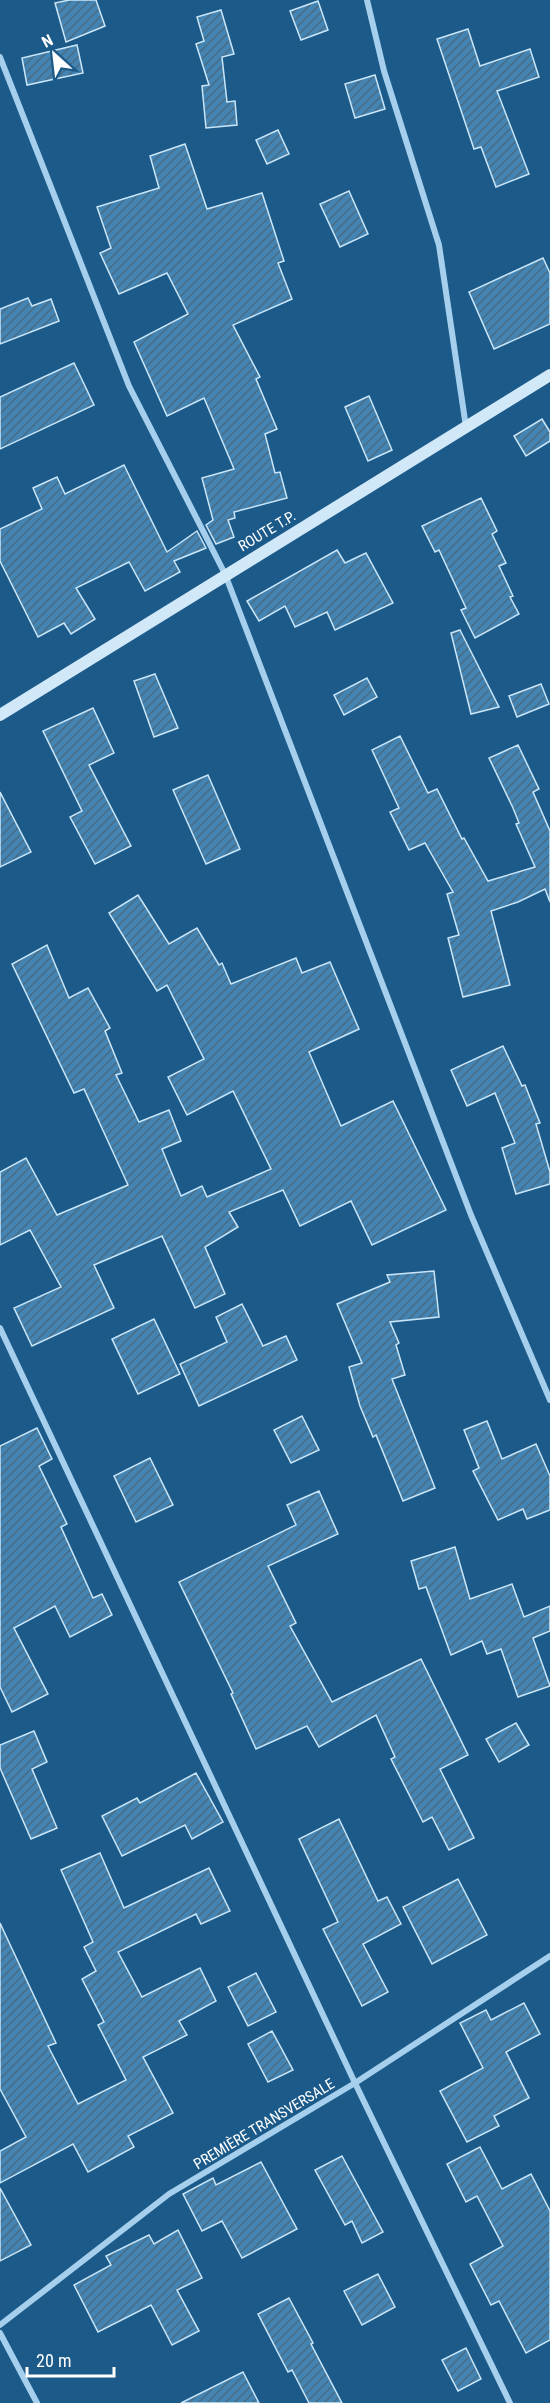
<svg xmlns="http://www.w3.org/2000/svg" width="550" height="2403" viewBox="0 0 550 2403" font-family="'Roboto Condensed',sans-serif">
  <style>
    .building { fill: url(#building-hatch); stroke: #cae6f9; stroke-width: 1.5 }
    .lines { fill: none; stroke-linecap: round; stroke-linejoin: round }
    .street { stroke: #a5cfec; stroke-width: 6 }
    .secondary { stroke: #d1e8f9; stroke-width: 12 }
    .labels { text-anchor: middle; stroke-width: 5; stroke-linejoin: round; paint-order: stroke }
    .street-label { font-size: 15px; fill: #fff; stroke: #1b5a89 }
  </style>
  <defs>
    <pattern id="building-hatch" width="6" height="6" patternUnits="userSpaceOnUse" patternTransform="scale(1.5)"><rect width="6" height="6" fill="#4484b2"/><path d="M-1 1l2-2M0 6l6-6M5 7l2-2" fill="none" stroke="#486b84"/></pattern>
  </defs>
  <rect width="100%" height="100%" fill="#1b5a89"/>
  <g class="building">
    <path d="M69 0H96L105 26 66 42 55 3Z"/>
    <path d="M318 1 328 30 301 40 290 11Z"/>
    <path d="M221 10 234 54 222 57 227 102 235 101 237 125 206 128 202 86 209 85 196 44 204 41 197 17Z"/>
    <path d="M468 29 480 66 530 49 539 77 497 91 529 174 496 187 481 147 474 149 437 39Z"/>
    <path d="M77 45 83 73 27 85 22 58Z"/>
    <path d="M375 75 385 109 355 118 345 84Z"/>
    <path d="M278 130 289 154 267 164 256 140Z"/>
    <path d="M185 144 207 209 262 193 284 261 278 263 292 299 233 325 260 377 256 379 277 429 265 434 275 473 280 472 287 498 234 512 235 518 228 520 234 537 216 544 206 525 213 520 202 478 234 469 204 398 167 416 134 342 188 314 167 273 119 294 100 253 111 248 97 207 159 188 150 156Z"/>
    <path d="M349 191 368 234 340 247 320 204Z"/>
    <path d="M543 258 550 273V324L494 349 469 292Z"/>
    <path d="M28 298 32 306 51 299 59 321 0 344V309Z"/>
    <path d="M74 363 94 405 0 449V397Z"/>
    <path d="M369 396 392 450 368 461 345 407Z"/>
    <path d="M542 419 550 432V441L526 456 514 436Z"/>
    <path d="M124 465 167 552 197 531 206 548 174 561 180 572 145 591 129 562 76 588 95 619 71 634 64 623 38 637 0 561V529L42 509 33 488 57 477 65 494Z"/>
    <path d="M481 498 497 531 492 534 506 563 499 566 513 596 510 597 519 614 475 638 461 610 466 608 439 550 435 552 422 526Z"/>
    <path d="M337 550 345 563 366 553 393 603 335 630 327 612 295 627 285 606 259 621 247 601Z"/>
    <path d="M460 630 499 707 471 714 451 633Z"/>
    <path d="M155 674 178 728 154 737 134 681Z"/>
    <path d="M367 678 377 697 344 715 334 695Z"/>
    <path d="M541 684 549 704 517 717 509 696Z"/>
    <path d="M93 708 114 753 89 765 131 846 95 864 70 817 82 811 43 731Z"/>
    <path d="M400 736 428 793 437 789 462 839 464 838 488 881 535 867 516 824 519 823 513 808 489 758 518 745 539 789 533 792 550 831V902L545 889 518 902 491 911 510 985 463 997 448 938 459 935 447 894 453 892 425 843 409 850 390 812 399 808 372 750Z"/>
    <path d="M208 775 240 849 206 864 173 790Z"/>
    <path d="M0 792 31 852 0 867Z"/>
    <path d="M138 895 169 944 197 928 219 965 222 963 231 984 296 958 302 973 330 962 359 1029 309 1052 341 1126 393 1101 446 1210 372 1245 351 1201 300 1226 283 1190 229 1212 238 1227 205 1247 225 1294 195 1308 162 1236 94 1265 114 1308 32 1346 14 1308 61 1287 30 1230 0 1245V1172L26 1158 57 1215 128 1185 84 1089 74 1093 12 964 47 945 69 998 88 988 110 1028 105 1031 122 1073 116 1075 139 1122 169 1110 181 1141 162 1149 181 1196 202 1186 207 1197 271 1169 233 1091 187 1115 168 1077 204 1059 167 985 157 991 109 913Z"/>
    <path d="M503 1046 522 1086 525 1085 540 1123 536 1124 550 1172V1184L516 1194 502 1148 515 1143 495 1093 467 1106 451 1070Z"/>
    <path d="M434 1271 439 1317 390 1322 399 1343 396 1345 405 1375 392 1379 435 1488 403 1501 376 1435 373 1437 360 1406 349 1367 362 1363 337 1304 390 1282 387 1275Z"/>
    <path d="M242 1304 263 1346 286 1336 297 1360 199 1406 180 1364 227 1342 216 1317Z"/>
    <path d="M154 1319 180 1374 138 1394 112 1339Z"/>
    <path d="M302 1416 319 1450 291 1463 274 1430Z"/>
    <path d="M487 1421 502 1459 536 1444 550 1476V1510L527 1519 523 1509 498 1520 473 1471 479 1468 464 1430Z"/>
    <path d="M37 1428 52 1459 39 1466 67 1524 61 1527 93 1598 102 1594 112 1615 70 1637 55 1606 14 1628 48 1694 12 1712 0 1687V1446Z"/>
    <path d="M150 1458 173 1505 136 1522 114 1476Z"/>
    <path d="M319 1491 338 1534 268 1566 296 1623 290 1626 332 1702 421 1659 468 1755 440 1769 474 1838 449 1850 432 1817 423 1822 391 1759 395 1757 376 1715 319 1747 307 1726 256 1749 231 1694 233 1693 179 1582 296 1525 287 1505Z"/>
    <path d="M455 1547 470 1599 512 1584 524 1617 550 1606V1631L533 1638 550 1686 518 1697 501 1649 487 1654 482 1641 451 1655 426 1587 419 1589 411 1561Z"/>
    <path d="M516 1723 529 1745 499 1762 486 1739Z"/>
    <path d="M34 1731 47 1762 32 1769 57 1828 31 1839 0 1768V1745Z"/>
    <path d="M196 1773 223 1822 192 1839 185 1825 122 1856 102 1816 137 1798 140 1803Z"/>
    <path d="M339 1819 378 1901 387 1897 401 1924 363 1944 388 1992 362 2006 323 1929 338 1922 299 1839Z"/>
    <path d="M100 1853 124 1908 209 1868 230 1911 201 1924 196 1914 118 1952 142 1997 200 1968 216 2001 179 2021 187 2035 143 2057 173 2113 128 2136 134 2147 88 2172 73 2144 0 2183V2151L26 2137 0 2089V1923L56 2043 48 2046 78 2104 126 2080 98 2025 104 2022 82 1979 96 1971 84 1947 93 1942 61 1870Z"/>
    <path d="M458 1879 487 1935 432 1964 403 1907Z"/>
    <path d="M256 1973 276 2012 248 2026 228 1987Z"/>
    <path d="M524 2003 540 2034 506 2052 529 2098 494 2116 499 2126 467 2142 440 2091 483 2068 460 2023 486 2010 491 2020Z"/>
    <path d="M272 2031 293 2070 268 2082 248 2044Z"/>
    <path d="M480 2147 502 2189 531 2174 550 2211V2340L526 2353 499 2301 491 2305 470 2264 503 2246 477 2196 466 2202 447 2164Z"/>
    <path d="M342 2156 383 2232 362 2243 352 2221 345 2225 315 2170Z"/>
    <path d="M261 2162 297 2229 242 2258 222 2221 202 2231 183 2194 213 2178 216 2185Z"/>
    <path d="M0 2188 31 2245 0 2261Z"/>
    <path d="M178 2230 202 2278 177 2290 199 2331 172 2345 151 2305 98 2332 74 2285 111 2265 106 2256 149 2235 154 2244Z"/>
    <path d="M378 2274 395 2307 362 2325 344 2291Z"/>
    <path d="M289 2298 313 2343 311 2344 342 2403H309L292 2370 288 2372 258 2314Z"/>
    <path d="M466 2348 481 2379 458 2391 442 2360Z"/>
    <path d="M243 2372 259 2403H181Z"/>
  </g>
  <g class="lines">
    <g class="street">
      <path d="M367 0 384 71 439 245 466 427"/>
      <path d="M0 57 129 386 225 574 471 1215 550 1400"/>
      <path d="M0 1328 355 2083 510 2403"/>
      <path d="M0 2325 169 2194 355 2083 550 1956"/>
      <path d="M0 2333 37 2403"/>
    </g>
    <path class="secondary" d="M0 715 550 375"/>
  </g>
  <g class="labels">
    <g class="street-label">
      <text transform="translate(267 531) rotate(-31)" y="5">ROUTE T.P.</text>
      <text transform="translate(264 2124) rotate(-31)" y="5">PREMIÈRE TRANSVERSALE</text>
    </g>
  </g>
  <g transform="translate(54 54) rotate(333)" stroke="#1b5a89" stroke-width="4.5" paint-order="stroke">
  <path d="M0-4.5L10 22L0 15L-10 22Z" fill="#ffffff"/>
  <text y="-9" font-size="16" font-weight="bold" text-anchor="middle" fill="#ffffff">N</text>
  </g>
  <path d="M27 2367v9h87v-9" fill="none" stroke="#ffffff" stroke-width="3"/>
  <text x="36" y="2367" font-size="18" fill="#ffffff" stroke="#1b5a89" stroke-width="4.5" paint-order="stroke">20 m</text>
</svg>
